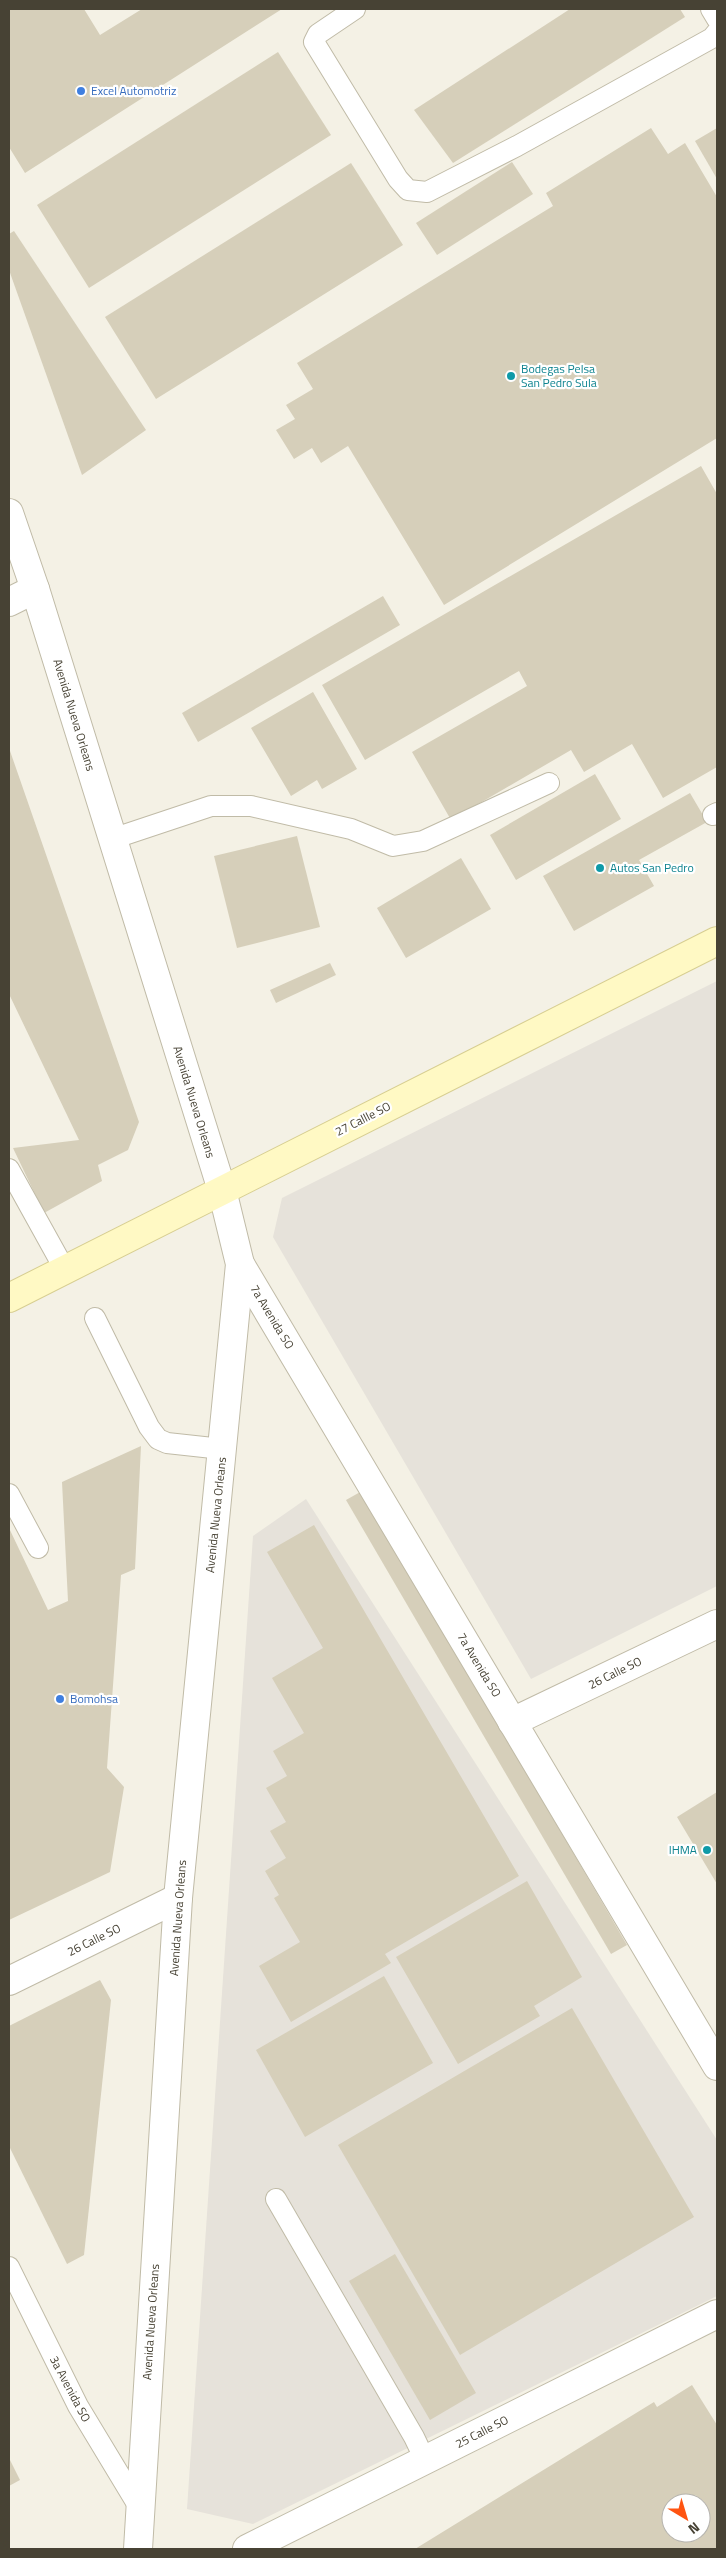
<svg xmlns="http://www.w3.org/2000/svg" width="726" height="2558" viewBox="0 0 726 2558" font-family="'Titillium Web',sans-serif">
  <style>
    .industrial { fill: #e6e2da }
    .building { fill: #d6cfba; fill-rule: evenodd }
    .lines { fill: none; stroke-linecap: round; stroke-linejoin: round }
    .service-casing { stroke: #c0bba7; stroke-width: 22 }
    .minor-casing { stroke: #c0bba7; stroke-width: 30 }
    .tertiary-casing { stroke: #c0bba7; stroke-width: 30 }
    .secondary-casing { stroke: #d7ce91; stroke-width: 30 }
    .service { stroke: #fff; stroke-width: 20 }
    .minor { stroke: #fff; stroke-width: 28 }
    .tertiary { stroke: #fff; stroke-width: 28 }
    .secondary { stroke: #fff9c4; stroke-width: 28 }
    .shop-dot { fill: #3f7fe0; stroke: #fff; stroke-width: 2 }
    .culture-dot { fill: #0f9aa8; stroke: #fff; stroke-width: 2 }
    .labels { text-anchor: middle; stroke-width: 4.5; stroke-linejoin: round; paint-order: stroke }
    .shop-label { font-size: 12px; fill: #366cbe; stroke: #fff; text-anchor: start }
    .culture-label { font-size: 12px; fill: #0d838f; stroke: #fff; text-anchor: start }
    .street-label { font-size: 12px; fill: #474234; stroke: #fff }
  </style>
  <rect width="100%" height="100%" fill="#f4f1e5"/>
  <g class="industrial">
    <path d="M717 981V1586L531 1679 273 1237 282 1198Z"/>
    <path d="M306 1499 717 2140V2296L253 2524 187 2509 253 1536Z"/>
  </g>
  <g class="building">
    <path d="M9 9H84L100 35 142 9H282L25 173 9 147Z"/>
    <path d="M570 9H680L685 17 453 163 414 110Z"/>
    <path d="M278 52 331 135 89 288 37 205Z"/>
    <path d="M651 128 668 154 685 143 717 197V438L444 605 348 446 321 463 312 448 294 459 276 430 295 419 286 405 313 389 297 363 553 206 546 193Z"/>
    <path d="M717 128V179L695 141Z"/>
    <path d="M512 162 533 194 437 255 416 223Z"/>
    <path d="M351 163 403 245 156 399 105 317Z"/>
    <path d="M14 231 146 430 82 475 9 270V234Z"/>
    <path d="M701 466 717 494V767L663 798 632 744 584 772 571 750 451 820 412 752 527 686 519 671 365 760 322 685Z"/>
    <path d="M383 596 400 625 198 742 182 713Z"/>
    <path d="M313 692 357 769 322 789 317 780 291 796 251 728Z"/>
    <path d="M9 748 139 1122 128 1150 98 1165 102 1181 44 1213 13 1148 79 1140 9 994Z"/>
    <path d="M595 774 621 819 516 880 490 835Z"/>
    <path d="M690 793 707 822 639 860 654 886 574 931 543 876Z"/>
    <path d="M297 836 320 927 237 948 214 856Z"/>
    <path d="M461 858 491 909 406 958 377 908Z"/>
    <path d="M330 963 336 975 276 1003 270 990Z"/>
    <path d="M141 1446 135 1569 121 1575 107 1768 124 1787 110 1872 9 1920V1528L48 1610 68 1601 62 1482Z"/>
    <path d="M362 1491 627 1945 611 1954 346 1500Z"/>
    <path d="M314 1525 519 1876 385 1954 391 1963 291 2022 259 1966 300 1942 274 1898 279 1895 265 1871 286 1858 270 1831 286 1822 266 1788 287 1776 273 1751 304 1733 272 1678 323 1648 267 1552Z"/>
    <path d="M717 1792V1884L677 1817Z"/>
    <path d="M527 1881 582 1977 534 2006 540 2016 458 2064 396 1957Z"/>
    <path d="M384 1976 433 2063 305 2137 256 2050Z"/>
    <path d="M100 1980 111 2000 84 2255 67 2264 9 2146V2026Z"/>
    <path d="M572 2008 694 2217 460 2355 338 2145Z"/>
    <path d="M395 2254 476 2393 430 2420 349 2281Z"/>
    <path d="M692 2385 717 2425V2549H415L654 2402 657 2407ZM671 2503H701V2533H671Z"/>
    <path d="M9 2458 20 2480 9 2486Z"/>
  </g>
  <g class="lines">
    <defs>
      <g id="service">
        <path d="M355 9 318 34 314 42 398 179 408 190 427 192 517 146 712 38 717 32"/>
        <path d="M711 9 717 19"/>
        <path d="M713 815 717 813"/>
        <path d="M112 839 211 806H251L351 829 393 846 423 841 549 783"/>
        <path d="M9 1169 65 1270"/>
        <path d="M95 1318 149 1427 158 1439 167 1443 222 1449"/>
        <path d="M9 1494 38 1548"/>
        <path d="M276 2199 414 2437 425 2460"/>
        <path d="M9 2267 78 2406 139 2507"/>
      </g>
      <g id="minor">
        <path d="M9 602 35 589"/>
        <path d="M512 1722 717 1624"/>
        <path d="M9 1981 178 1898"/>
        <path d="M247 2549 717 2314"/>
      </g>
      <g id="tertiary">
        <path d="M9 513 35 589 222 1190 240 1264 178 1898 138 2549"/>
        <path d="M240 1264 717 2066"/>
      </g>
      <path id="secondary" d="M9 1298 717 941"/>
    </defs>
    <use href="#service" class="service-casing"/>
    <use href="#minor" class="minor-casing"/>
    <use href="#tertiary" class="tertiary-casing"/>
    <use href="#secondary" class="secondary-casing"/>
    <use href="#service" class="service"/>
    <use href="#minor" class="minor"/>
    <use href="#tertiary" class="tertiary"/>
    <use href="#secondary" class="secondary"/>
  </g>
  <g class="shop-dot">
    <circle cx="81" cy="91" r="5"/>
    <circle cx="60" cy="1699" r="5"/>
  </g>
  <g class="culture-dot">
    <circle cx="511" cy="376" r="5"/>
    <circle cx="600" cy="868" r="5"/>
    <circle cx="707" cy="1850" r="5"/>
  </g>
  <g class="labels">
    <g class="shop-label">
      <text x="91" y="95">Excel Automotriz</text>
      <text x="70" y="1703">Bomohsa</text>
    </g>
    <g class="culture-label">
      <text x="521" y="373">Bodegas Pelsa<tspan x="521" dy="14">San Pedro Sula</tspan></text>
      <text x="610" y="872">Autos San Pedro</text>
      <text x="697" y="1854" text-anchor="end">IHMA</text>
    </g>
    <g class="street-label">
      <text transform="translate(74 715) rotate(73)" y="4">Avenida Nueva Orleans</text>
      <text transform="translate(194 1102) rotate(73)" y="4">Avenida Nueva Orleans</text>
      <text transform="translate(363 1119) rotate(-27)" y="4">27 Callle SO</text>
      <text transform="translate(272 1317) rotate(59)" y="4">7a Avenida SO</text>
      <text transform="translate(216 1515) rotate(-84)" y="4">Avenida Nueva Orleans</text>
      <text transform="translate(479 1665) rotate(59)" y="4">7a Avenida SO</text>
      <text transform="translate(615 1673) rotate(-26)" y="4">26 Calle SO</text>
      <text transform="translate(178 1918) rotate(-86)" y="4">Avenida Nueva Orleans</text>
      <text transform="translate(94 1940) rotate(-26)" y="4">26 Calle SO</text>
      <text transform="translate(151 2322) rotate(-86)" y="4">Avenida Nueva Orleans</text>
      <text transform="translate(70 2389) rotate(62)" y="4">3a Avenida SO</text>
      <text transform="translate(482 2432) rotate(-27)" y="4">25 Calle SO</text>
    </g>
  </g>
  <rect width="726" height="2558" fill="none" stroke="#474234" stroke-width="20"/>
  <g transform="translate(686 2518) rotate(142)"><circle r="24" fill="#ffffff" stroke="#b5b3ae"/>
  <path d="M0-4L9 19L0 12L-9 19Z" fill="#ff5411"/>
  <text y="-8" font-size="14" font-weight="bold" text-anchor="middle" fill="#474234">N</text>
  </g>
</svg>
